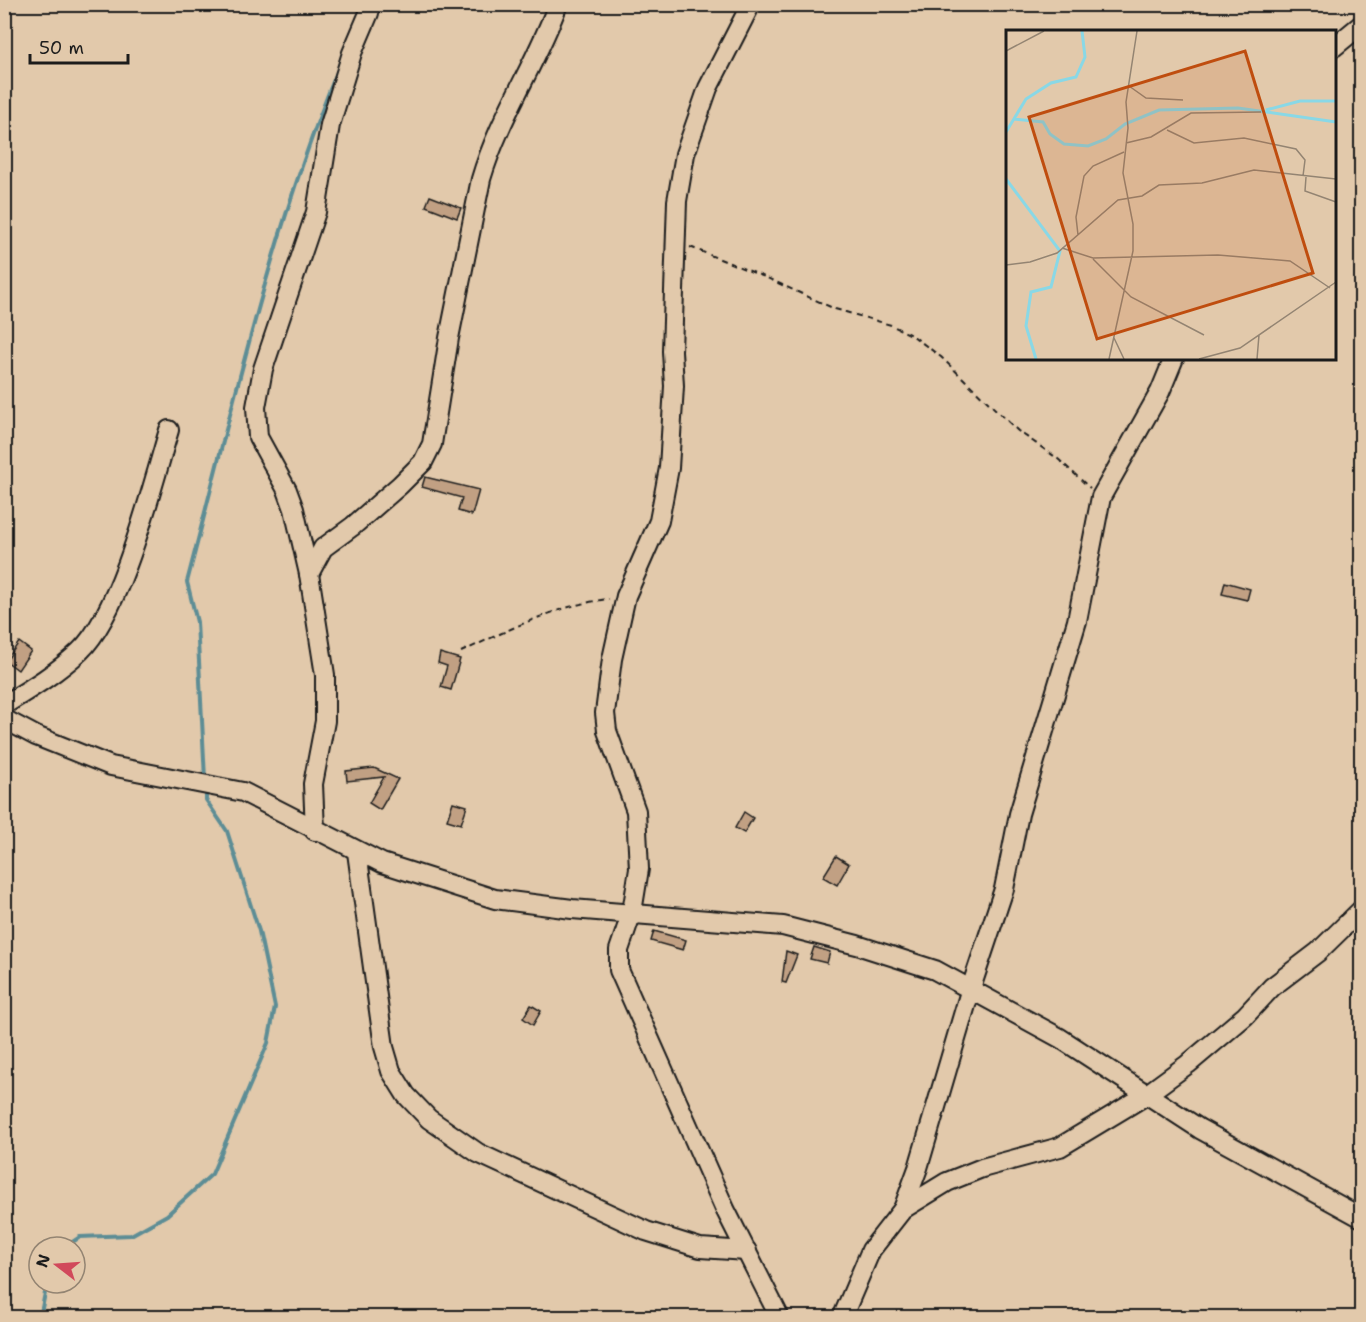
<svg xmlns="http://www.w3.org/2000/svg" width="1366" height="1322" viewBox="0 0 1366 1322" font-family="'Shantell Sans',sans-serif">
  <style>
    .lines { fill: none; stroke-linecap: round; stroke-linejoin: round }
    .stream { stroke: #5d8d95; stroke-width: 4 }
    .building { fill: #c1a083; stroke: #1c1c1c; stroke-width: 1.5 }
    .minor-casing { stroke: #1c1c1c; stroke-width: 22 }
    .path { stroke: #1c1c1c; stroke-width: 2; stroke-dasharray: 6 4.5; stroke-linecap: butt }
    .minor { stroke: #e2c9ab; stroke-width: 18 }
    .inset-river { fill: none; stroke: #89d8e6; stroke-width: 3 }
    .inset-road { fill: none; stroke: #938472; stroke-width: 1.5 }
    .view { fill: #bf4d0f; fill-opacity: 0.15; stroke: #bf4d0f; stroke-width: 3 }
    .inset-edge { fill: none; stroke: #1c1c1c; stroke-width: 3 }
  </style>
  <rect width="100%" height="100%" fill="#e2c9ab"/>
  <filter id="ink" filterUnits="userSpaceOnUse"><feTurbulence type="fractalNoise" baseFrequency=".0167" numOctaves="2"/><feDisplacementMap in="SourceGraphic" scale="12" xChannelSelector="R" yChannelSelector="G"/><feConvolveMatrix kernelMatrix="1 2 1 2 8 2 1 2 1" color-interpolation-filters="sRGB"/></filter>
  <g filter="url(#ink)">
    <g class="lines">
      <g class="stream">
        <path d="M205 779 197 622 187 582C232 411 270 236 337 72"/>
        <path d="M65 1247 80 1237 131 1235 167 1215 212 1174 268 1043 275 1007 259 931 227 831 206 800V789"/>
        <path d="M40 1318 47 1283"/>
      </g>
    </g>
    <g class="building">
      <path d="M430 196 461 208 457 218 426 206Z"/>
      <path d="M425 477 479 490 472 515 458 511 462 498 422 487Z"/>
      <path d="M1225 582 1250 589 1247 600 1222 594Z"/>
      <path d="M19 642 31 651 18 670 6 661Z"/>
      <path d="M440 653 460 659 451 690 441 687 447 666 438 663Z"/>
      <path d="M374 768 398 779 380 810 369 803 384 777 347 781 346 771Z"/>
      <path d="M453 802 467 806 461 824 447 820Z"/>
      <path d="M744 812 753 818 744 833 735 828Z"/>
      <path d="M836 856 849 864 837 885 823 877Z"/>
      <path d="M654 931 686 940 683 950 651 941Z"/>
      <path d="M814 947 830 952 827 963 810 959Z"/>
      <path d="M786 951 797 955 786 983 782 982Z"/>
      <path d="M531 1005 541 1011 533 1025 523 1018Z"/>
    </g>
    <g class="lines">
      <defs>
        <g id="minor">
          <path d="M751 4 708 88 685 154 677 201 672 351 674 386 669 468 659 521 626 596 612 659 605 713 607 731 636 811 639 869 632 912 619 950V970L725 1209 780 1318"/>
          <path d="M1334 47 1362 24"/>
          <path d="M309 574 323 548 353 526 400 485 423 462 432 444 449 338 481 179C499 118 536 64 558 4"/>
          <path d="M4 705C30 689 58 672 80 651 121 612 152 487 169 430"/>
          <path d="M4 719 36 736 111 766 243 792 382 863 495 899 572 909 783 926 857 945 935 970 1060 1038 1200 1129 1362 1218"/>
          <path d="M315 831 313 784 325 721V675L309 574 294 509 287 490 258 437 256 407 263 369 316 212 330 125 352 53 369 13"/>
          <path d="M357 852 384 1047 391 1071 406 1095 429 1119 478 1153 646 1231 700 1248 747 1251"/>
          <path d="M903 1209 947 1182 982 1168 1060 1147 1143 1097 1188 1064 1245 1016 1272 987 1318 952 1362 909"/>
          <path d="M842 1318 871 1250 903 1209 918 1168 971 988 1004 889 1019 814 1077 621 1101 497 1160 392 1174 358"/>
        </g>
      </defs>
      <use href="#minor" class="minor-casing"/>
      <g class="path">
        <path d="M690 247 767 278 835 309 891 325 913 336 941 357 1018 431 1057 458 1090 488"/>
        <path d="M461 652C509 630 556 605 609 599"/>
      </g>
      <use href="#minor" class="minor"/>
    </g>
  </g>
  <g transform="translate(1006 30)">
    <rect width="330" height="330" fill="#e2c9ab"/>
    <path class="inset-river" d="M260 80 294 71H330M8 89 37 92 44 104 58 114 82 116 100 109 119 94 153 80 232 78 330 92M0 102 20 69 45 53 70 47 79 27 76 1M0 149 54 221 45 257 25 262 20 296 30 329"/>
    <path class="inset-road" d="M0 21 38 1M123 56 140 68 177 70M161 100 188 113 238 108 290 119 299 130 297 146M120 113 145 107 185 83 255 82M300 147 299 161 330 172M72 205 70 187 78 146 87 136 118 122M56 218 87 228 212 225 284 231 324 258M87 229 125 267 198 305M0 235 24 232 51 223 112 170 136 166 153 155 196 153 248 140 330 149M108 308 118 329M103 329 127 221V194L117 143 122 98 120 72 131 1M193 329 234 318 330 252M251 329 253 305"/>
    <path class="view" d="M239 21 307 243 91 309 23 87Z"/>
    <rect width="330" height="330" class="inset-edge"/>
  </g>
  <rect width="1366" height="1322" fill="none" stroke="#e2c9ab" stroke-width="24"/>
  <rect x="12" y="12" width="1342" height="1298" fill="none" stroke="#1c1c1c" stroke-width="2" filter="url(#ink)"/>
  <g transform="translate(57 1265) rotate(287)"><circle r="28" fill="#e2c9ab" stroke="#938472" stroke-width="1.5"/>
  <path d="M0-4.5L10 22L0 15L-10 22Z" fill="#d1495b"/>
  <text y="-9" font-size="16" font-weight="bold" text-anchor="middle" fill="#1c1c1c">N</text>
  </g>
  <path d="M30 54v9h98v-9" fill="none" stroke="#1c1c1c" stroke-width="3"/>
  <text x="39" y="54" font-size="18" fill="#1c1c1c" stroke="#e2c9ab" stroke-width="4.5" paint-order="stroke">50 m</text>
</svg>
